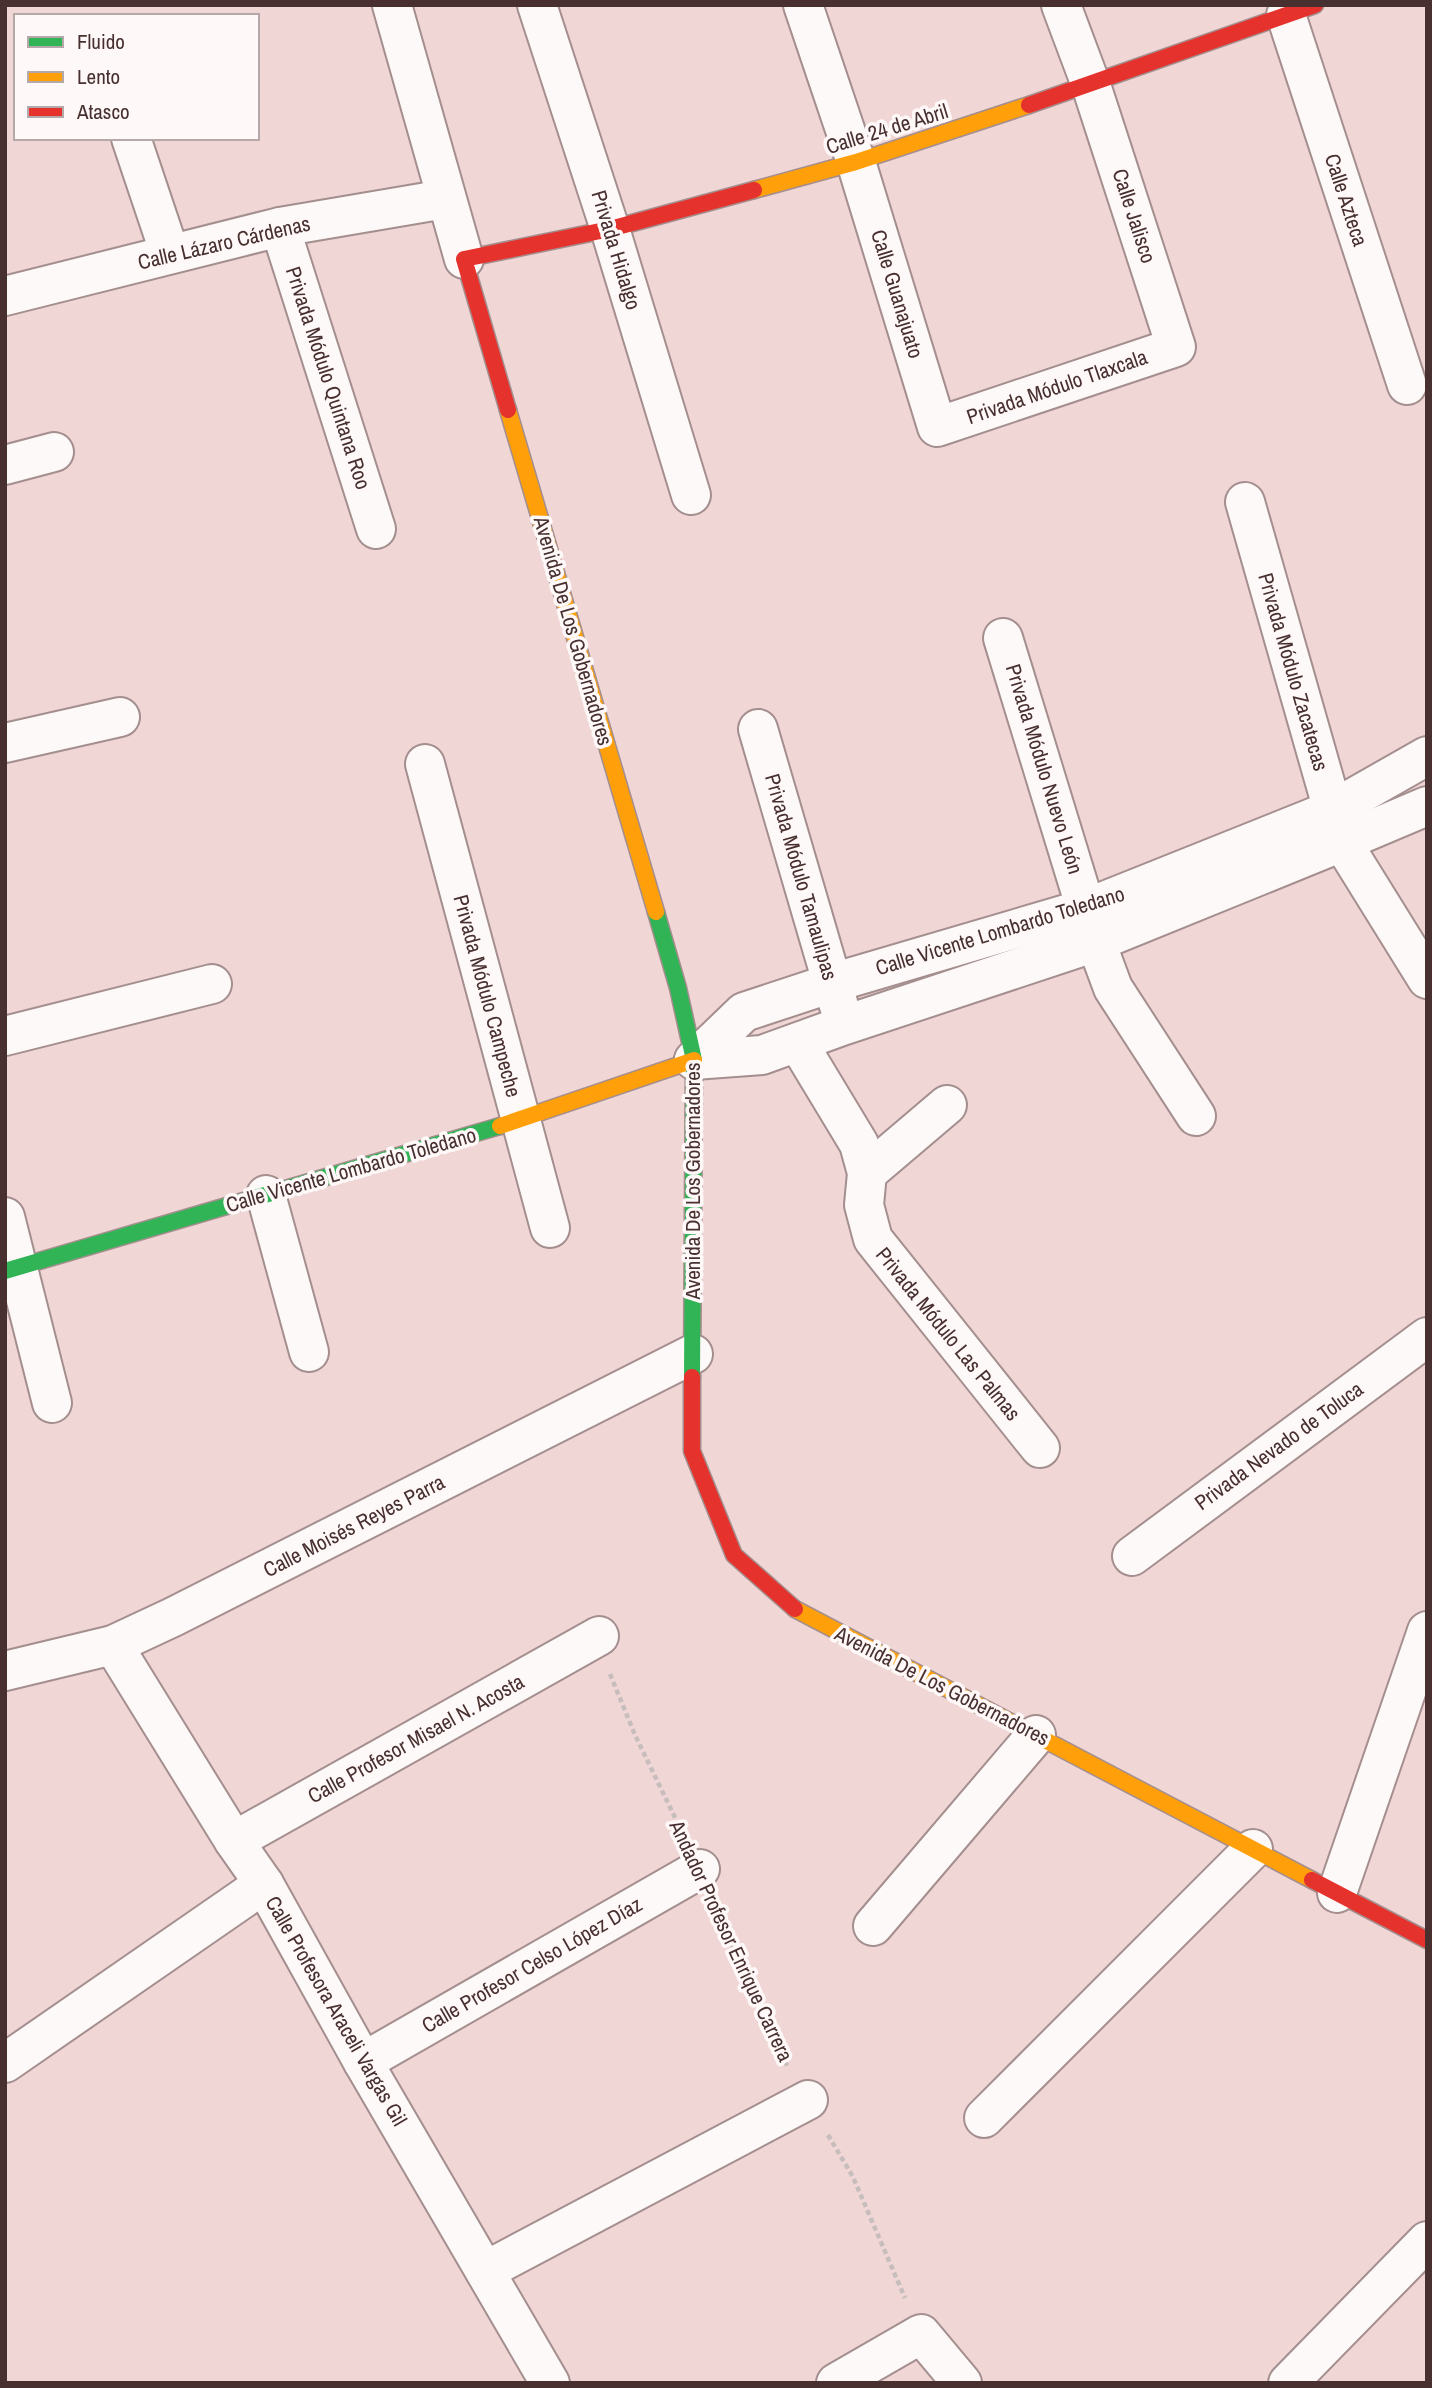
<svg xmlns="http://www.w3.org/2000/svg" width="1432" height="2388" viewBox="0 0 1432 2388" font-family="'Archivo Narrow',sans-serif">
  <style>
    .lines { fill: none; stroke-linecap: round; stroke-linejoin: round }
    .street-casing { stroke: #a48e8e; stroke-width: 42 }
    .fast-casing { stroke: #a48e8e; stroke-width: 19 }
    .slow-casing { stroke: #a48e8e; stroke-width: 19 }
    .jam-casing { stroke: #a48e8e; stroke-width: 19 }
    .path { stroke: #c7bdbd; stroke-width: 4.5; stroke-dasharray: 5 3.5; stroke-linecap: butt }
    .street { stroke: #fdf9f9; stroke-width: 38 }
    .fast { stroke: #30b455; stroke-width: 16 }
    .slow { stroke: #ff9f0a; stroke-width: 16 }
    .jam { stroke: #e5322d; stroke-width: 16 }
    .labels { text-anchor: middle; stroke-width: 7; stroke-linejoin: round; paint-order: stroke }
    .street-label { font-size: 21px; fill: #47302f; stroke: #fef8f8 }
  </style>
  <rect width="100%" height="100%" fill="#f0d6d5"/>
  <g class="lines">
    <defs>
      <g id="street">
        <path d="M392 5 464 259"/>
        <path d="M537 5 610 229 691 495"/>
        <path d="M803 5 856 162 937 427 1176 347 1091 85 1061 5"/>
        <path d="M1286 15 1407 385"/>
        <path d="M131 138 170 254"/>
        <path d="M280 227 376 529"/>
        <path d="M5 296 280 227 445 199"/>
        <path d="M5 465 54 452"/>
        <path d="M1245 502 1342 842 1427 979"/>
        <path d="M1003 638 1096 942 1113 988 1196 1116"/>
        <path d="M758 729 839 1006"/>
        <path d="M5 743 120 717"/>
        <path d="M425 764 550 1228"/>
        <path d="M5 1036 212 984"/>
        <path d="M798 1043 859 1144 867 1173 864 1205 873 1239 1040 1448"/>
        <path d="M694 1060 744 1012 832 983 1087 908 1332 810 1427 756"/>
        <path d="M694 1060 762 1055 845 1025 1096 942 1342 842 1427 806"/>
        <path d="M867 1173 947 1105"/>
        <path d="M266 1195 309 1352"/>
        <path d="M5 1217 52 1403"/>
        <path d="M1132 1556 1427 1337"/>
        <path d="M113 1645 234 1841 264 1884 363 2062 550 2383"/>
        <path d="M5 1671 113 1645 173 1617 693 1354"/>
        <path d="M234 1841 599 1636"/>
        <path d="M1337 1893 1427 1631"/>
        <path d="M873 1926 1036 1735"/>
        <path d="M363 2062 700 1869"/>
        <path d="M5 2063 264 1884"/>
        <path d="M984 2118 1253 1849"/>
        <path d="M485 2271 808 2100"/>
        <path d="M836 2383 921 2334 962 2383"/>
        <path d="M1288 2383 1427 2241"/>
      </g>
      <g id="fast">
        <path d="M656 912 678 988 694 1060 692 1377"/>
        <path d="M5 1271 500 1126"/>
      </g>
      <g id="slow">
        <path d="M754 190 856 162 1029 105"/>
        <path d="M508 410 656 912"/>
        <path d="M500 1126 694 1060"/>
        <path d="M795 1609 1312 1880"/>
      </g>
      <g id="jam">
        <path d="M1029 105 1315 5"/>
        <path d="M508 410 464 259 610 229 754 190"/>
        <path d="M692 1377V1451L734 1555 795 1609"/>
        <path d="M1312 1880 1427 1940"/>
      </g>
    </defs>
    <use href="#street" class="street-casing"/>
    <use href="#fast" class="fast-casing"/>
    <use href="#slow" class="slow-casing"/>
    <use href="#jam" class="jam-casing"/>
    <g class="path">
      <path d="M610 1674 635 1735 683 1834"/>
      <path d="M716 1906 773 2041 788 2067"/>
      <path d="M828 2135 853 2177 905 2298"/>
    </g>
    <use href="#street" class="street"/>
    <use href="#fast" class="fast"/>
    <use href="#slow" class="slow"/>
    <use href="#jam" class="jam"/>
  </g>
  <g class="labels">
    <g class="street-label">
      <text transform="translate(887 129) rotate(-17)" y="7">Calle 24 de Abril</text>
      <text transform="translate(1346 200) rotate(72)" y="7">Calle Azteca</text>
      <text transform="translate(1134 216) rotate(72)" y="7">Calle Jalisco</text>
      <text transform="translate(224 243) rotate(-13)" y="7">Calle Lázaro Cárdenas</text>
      <text transform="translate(616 250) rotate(73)" y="7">Privada Hidalgo</text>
      <text transform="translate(897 294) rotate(73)" y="7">Calle Guanajuato</text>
      <text transform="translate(328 378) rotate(72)" y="7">Privada Módulo Quintana Roo</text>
      <text transform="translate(1057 387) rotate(-19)" y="7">Privada Módulo Tlaxcala</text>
      <text transform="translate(573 631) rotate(74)" y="7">Avenida De Los Gobernadores</text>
      <text transform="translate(1293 672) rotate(74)" y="7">Privada Módulo Zacatecas</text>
      <text transform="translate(1044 769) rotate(73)" y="7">Privada Módulo Nuevo León</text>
      <text transform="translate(801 877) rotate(74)" y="7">Privada Módulo Tamaulipas</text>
      <text transform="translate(1000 931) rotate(-17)" y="7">Calle Vicente Lombardo Toledano</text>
      <text transform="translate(487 996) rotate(75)" y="7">Privada Módulo Campeche</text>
      <text transform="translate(351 1170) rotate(-16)" y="7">Calle Vicente Lombardo Toledano</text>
      <text transform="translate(693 1181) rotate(-90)" y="7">Avenida De Los Gobernadores</text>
      <text transform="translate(948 1334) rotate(51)" y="7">Privada Módulo Las Palmas</text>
      <text transform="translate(1279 1446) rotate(-36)" y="7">Privada Nevado de Toluca</text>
      <text transform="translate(354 1526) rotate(-27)" y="7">Calle Moisés Reyes Parra</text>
      <text transform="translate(942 1686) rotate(27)" y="7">Avenida De Los Gobernadores</text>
      <text transform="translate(416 1739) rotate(-29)" y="7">Calle Profesor Misael N. Acosta</text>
      <text transform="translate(731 1941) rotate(65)" y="7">Andador Profesor Enrique Carrera</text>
      <text transform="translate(532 1965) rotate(-30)" y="7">Calle Profesor Celso López Díaz</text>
      <text transform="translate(336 2011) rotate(60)" y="7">Calle Profesora Araceli Vargas Gil</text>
    </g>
  </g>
  <rect width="1432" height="2388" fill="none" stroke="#47302f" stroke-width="14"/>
  <rect x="14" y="14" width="245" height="126" fill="#fef8f8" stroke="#b5a8a8" stroke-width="2"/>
  <rect x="28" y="37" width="35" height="10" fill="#30b455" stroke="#b5a8a8" stroke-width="2"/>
  <text x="77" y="49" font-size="21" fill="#47302f">Fluido</text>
  <rect x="28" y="72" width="35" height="10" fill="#ff9f0a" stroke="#b5a8a8" stroke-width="2"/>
  <text x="77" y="84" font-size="21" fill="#47302f">Lento</text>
  <rect x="28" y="107" width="35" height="10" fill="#e5322d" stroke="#b5a8a8" stroke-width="2"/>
  <text x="77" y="119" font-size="21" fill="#47302f">Atasco</text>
</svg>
